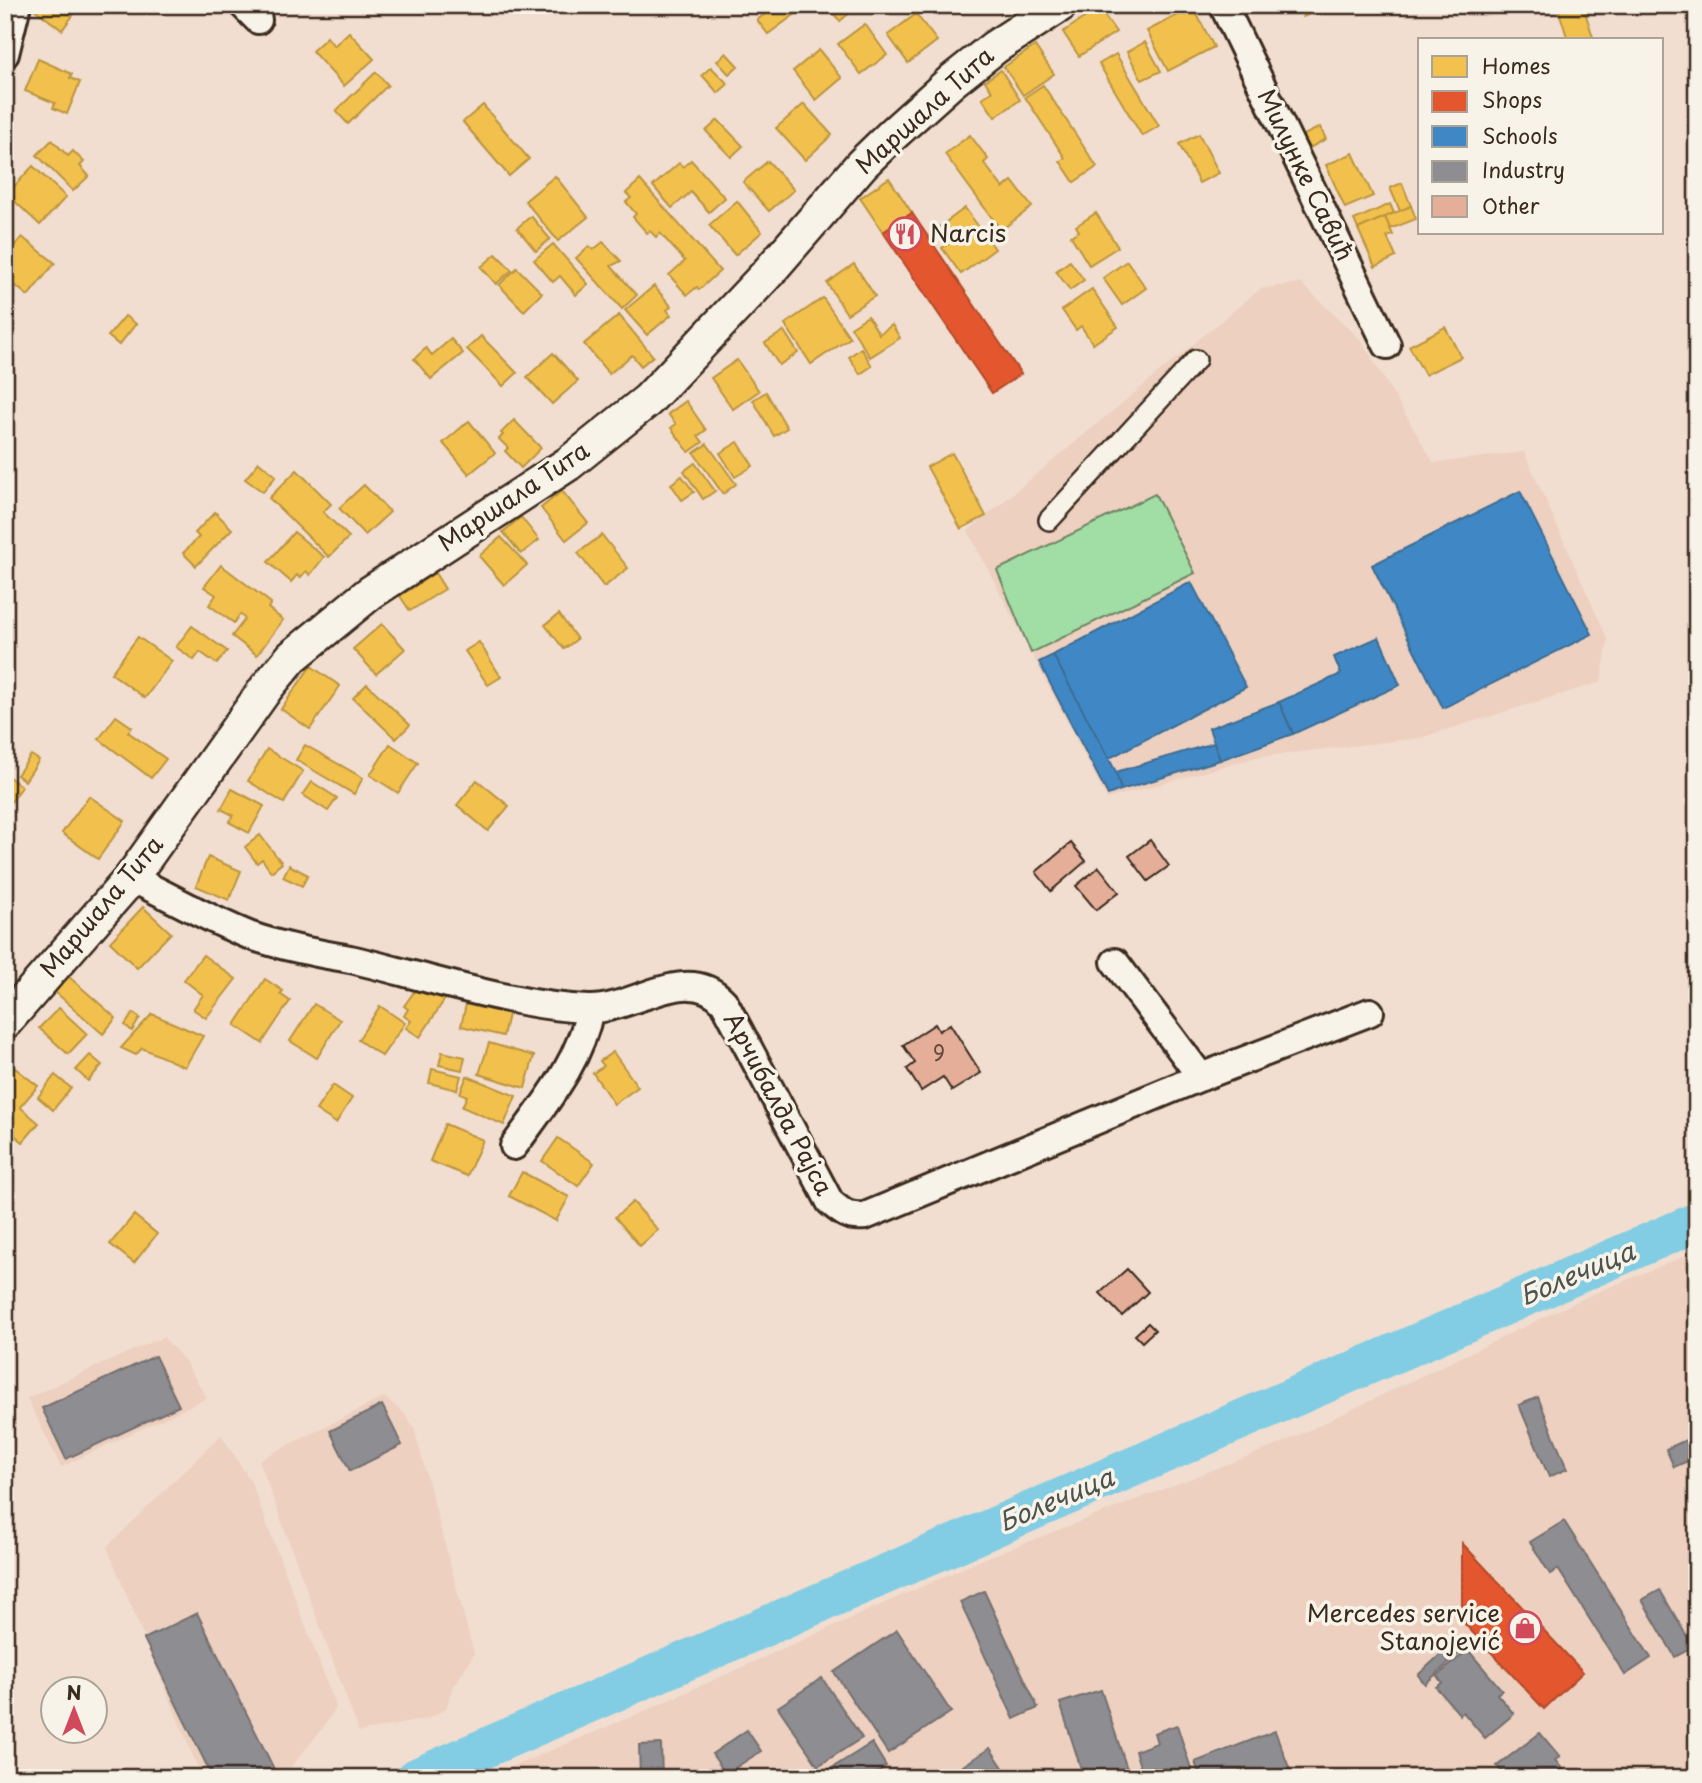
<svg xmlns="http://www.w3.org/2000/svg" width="1702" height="1783" viewBox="0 0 1702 1783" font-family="'Playpen Sans',sans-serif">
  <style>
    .built { fill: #edd0bf }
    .green { fill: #a1dea6; stroke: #6e8462; stroke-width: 2 }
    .homes { fill: #f2c14e; stroke: #bb9440; stroke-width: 2 }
    .shops { fill: #e4572e; stroke: #b14a29; stroke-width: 2 }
    .schools { fill: #3f88c5; stroke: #3e6c93; stroke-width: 2 }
    .industry { fill: #8d8d92; stroke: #746f6f; stroke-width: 2 }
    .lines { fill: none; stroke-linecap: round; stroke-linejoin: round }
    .river { stroke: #82cde3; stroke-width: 40 }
    .building { fill: #e4ae98; stroke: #3b2a1e; stroke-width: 2 }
    .pedestrian-casing { stroke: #3b2a1e; stroke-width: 24 }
    .minor-casing { stroke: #3b2a1e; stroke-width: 32 }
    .tertiary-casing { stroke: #3b2a1e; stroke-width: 38 }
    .pedestrian { stroke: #f7f3e8; stroke-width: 19 }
    .minor { stroke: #f7f3e8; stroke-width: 26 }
    .tertiary { stroke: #f7f3e8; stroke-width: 33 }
    .labels { text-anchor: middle; stroke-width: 7; stroke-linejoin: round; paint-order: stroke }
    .number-label { font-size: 21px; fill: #654b3c }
    .street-label { font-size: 24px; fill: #3b2a1e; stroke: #f7f3e8 }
    .poi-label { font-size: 24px; fill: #3b2a1e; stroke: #f7f3e8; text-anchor: start }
    .water-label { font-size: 26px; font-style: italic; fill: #4d534f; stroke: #f7f3e8 }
  </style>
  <rect width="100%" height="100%" fill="#f1ded0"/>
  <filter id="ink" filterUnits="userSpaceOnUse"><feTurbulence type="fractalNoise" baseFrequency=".0143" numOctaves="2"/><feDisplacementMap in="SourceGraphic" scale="14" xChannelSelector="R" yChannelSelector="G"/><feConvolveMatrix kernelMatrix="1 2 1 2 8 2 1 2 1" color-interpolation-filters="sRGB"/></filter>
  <g filter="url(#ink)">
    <g class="built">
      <path d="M1301 283 1361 340 1434 463 1524 452 1608 640 1601 682 1420 738 1257 757 1107 799 968 531 1260 289Z"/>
      <path d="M1697 1251V1761L1678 1778H485L633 1716 981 1560 1280 1444 1586 1297Z"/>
      <path d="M163 1337 184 1360 207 1398 61 1467 27 1398Z"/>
      <path d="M384 1397 403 1412 414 1428 474 1654 451 1691 446 1709 427 1719 359 1732 259 1460Z"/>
      <path d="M221 1435 251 1482 336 1707 322 1729 286 1773 280 1778H202L107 1547Z"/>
    </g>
    <path class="green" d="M1155 494 1195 573 1031 653 997 570Z"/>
    <g class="homes">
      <path d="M35 5H62L74 14 62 30 33 8Z"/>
      <path d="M93 5H108L100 13Z"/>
      <path d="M777 5H793L798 12 768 34 757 20Z"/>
      <path d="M826 5H851L854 9 840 21Z"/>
      <path d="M1299 5H1332L1303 17Z"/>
      <path d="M1557 5H1591L1584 9 1594 40H1568Z"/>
      <path d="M1193 7 1214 47 1168 71 1147 31Z"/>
      <path d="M1099 8 1116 32 1079 56 1063 32Z"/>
      <path d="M916 14 937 41 908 63 888 35Z"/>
      <path d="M865 24 887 55 861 74 838 44Z"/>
      <path d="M349 32 374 59 344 86 312 51 327 37 334 46Z"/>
      <path d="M1145 42 1161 71 1142 80 1127 52Z"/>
      <path d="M1035 46 1054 74 1023 95 1004 67Z"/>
      <path d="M819 50 842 78 816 100 793 71Z"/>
      <path d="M726 53 738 66 729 74 717 61Z"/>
      <path d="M1116 54 1159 126 1142 136 1099 64Z"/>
      <path d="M38 59 72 74 70 78 80 82 67 114 53 108 55 103 25 91Z"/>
      <path d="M711 67 728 84 718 93 702 75Z"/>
      <path d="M1001 70 1020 100 995 117 982 98 992 92 985 81Z"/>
      <path d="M376 72 388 85 348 124 336 111Z"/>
      <path d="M1043 85 1097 167 1074 182 1060 161 1065 158 1025 97Z"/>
      <path d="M804 104 832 135 805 160 776 128Z"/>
      <path d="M483 105 529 159 509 176 463 122Z"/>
      <path d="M718 120 743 146 731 157 706 131Z"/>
      <path d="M1320 127 1326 139 1302 152 1296 139Z"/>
      <path d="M1199 134 1219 173 1199 183 1179 144Z"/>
      <path d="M970 135 988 159 984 163 1003 188 1012 181 1032 207 1001 230 945 154Z"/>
      <path d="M52 140 68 156 73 151 84 162 80 166 89 176 73 191 37 155Z"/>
      <path d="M1353 153 1373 196 1345 208 1326 165Z"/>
      <path d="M691 160 725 198 709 212 691 192 672 208 653 186 679 163 683 167Z"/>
      <path d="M768 161 794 190 769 211 743 182Z"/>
      <path d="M33 166 66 197 40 225 7 194Z"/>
      <path d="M555 176 588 217 558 241 525 201Z"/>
      <path d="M889 178 912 213 883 232 860 198Z"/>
      <path d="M640 180 720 271 699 290 697 287 687 295 669 275 685 261 660 233 656 237 650 231 647 233 633 217 636 214 626 202 631 198 626 193Z"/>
      <path d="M1402 183 1411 206 1400 211 1390 188Z"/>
      <path d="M737 201 762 232 735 255 709 225Z"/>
      <path d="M1390 204 1394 213 1358 229 1354 220Z"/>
      <path d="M1411 206 1416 219 1390 229 1385 217Z"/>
      <path d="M965 208 995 249 961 274 942 248 949 243 938 228Z"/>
      <path d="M1096 213 1118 247 1089 265 1071 236 1079 231 1076 226Z"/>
      <path d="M531 216 550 239 536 251 517 228Z"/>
      <path d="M1385 217 1393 235 1387 237 1396 257 1375 267 1358 229Z"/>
      <path d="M22 237 55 263 28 296 5 277V257Z"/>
      <path d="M603 242 621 261 611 266 637 295 622 309 576 258 589 246 593 250Z"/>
      <path d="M553 244 588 284 576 295 560 276 553 282 534 260Z"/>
      <path d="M496 254 512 270 496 284 481 267Z"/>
      <path d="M1070 261 1084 280 1070 290 1056 271Z"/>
      <path d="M1127 261 1146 288 1122 305 1103 278Z"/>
      <path d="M854 264 875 296 847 314 827 283Z"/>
      <path d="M517 268 542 293 524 311 499 285Z"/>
      <path d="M654 286 671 306 667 310 671 315 647 335 625 310Z"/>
      <path d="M1092 289 1118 327 1093 344 1081 326 1076 330 1062 310Z"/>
      <path d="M823 298 850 338 811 364 785 324Z"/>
      <path d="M619 315 653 356 641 366 632 355 609 374 584 344Z"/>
      <path d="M125 316 136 324 119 345 108 336Z"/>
      <path d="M868 316 879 334 892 325 900 338 870 357 851 327Z"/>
      <path d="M1445 327 1461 357 1425 375 1409 346Z"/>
      <path d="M784 331 798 353 779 365 765 343Z"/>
      <path d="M481 336 517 373 503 386 467 349Z"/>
      <path d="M451 339 463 353 431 379 414 359 426 348 432 355Z"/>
      <path d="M861 348 872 366 860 374 849 357Z"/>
      <path d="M553 353 578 381 552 404 527 377Z"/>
      <path d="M737 360 759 391 733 409 711 378Z"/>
      <path d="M766 392 787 428 774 436 753 400Z"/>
      <path d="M686 401 706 430 698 436 703 442 689 452 671 428 676 424 668 414Z"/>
      <path d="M514 420 541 448 521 468 505 451 508 448 499 439 503 435 501 433Z"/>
      <path d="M469 421 495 453 469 474 443 443Z"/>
      <path d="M738 442 753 466 735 477 720 453Z"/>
      <path d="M707 444 736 484 723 494 694 453Z"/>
      <path d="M952 453 986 516 961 529 927 467Z"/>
      <path d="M259 462 276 476 263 492 245 479Z"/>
      <path d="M695 463 715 491 703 499 684 471Z"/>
      <path d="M297 470 331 504 323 512 349 537 329 557 269 498Z"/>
      <path d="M682 476 694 492 682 500 671 484Z"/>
      <path d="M364 485 390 512 365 535 339 508Z"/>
      <path d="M562 491 588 523 566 540 541 508Z"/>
      <path d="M215 512 232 529 196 566 183 553 199 537 195 533Z"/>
      <path d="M521 517 539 540 521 554 503 532Z"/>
      <path d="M294 532 324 557 310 575 306 571 300 578 297 575 291 582 268 562Z"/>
      <path d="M602 535 628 568 604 587 578 553Z"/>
      <path d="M501 537 527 565 504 585 479 556Z"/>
      <path d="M221 565 271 603 268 608 283 620 257 655 232 636 245 619 240 614 234 623 209 605 216 595 204 587Z"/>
      <path d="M435 573 445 589 410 611 400 596Z"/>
      <path d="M559 614 577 639 564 649 545 625Z"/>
      <path d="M382 624 405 649 376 674 353 649Z"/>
      <path d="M192 626 227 651 217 664 200 652 194 660 176 647Z"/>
      <path d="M138 637 172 661 145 698 111 673Z"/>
      <path d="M479 642 501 677 488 685 465 651Z"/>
      <path d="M311 666 340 686 310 729 281 709Z"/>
      <path d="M367 684 410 725 396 739 353 698Z"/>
      <path d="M116 716 132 727 128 732 166 759 151 778 99 739Z"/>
      <path d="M390 744 418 763 398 793 370 775Z"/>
      <path d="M305 745 363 778 354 794 296 760Z"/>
      <path d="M267 749 303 771 284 803 248 781Z"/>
      <path d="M31 755 39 760 25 781 17 775Z"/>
      <path d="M5 774 22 787 11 802 5 798Z"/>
      <path d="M477 780 509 806 488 831 457 805Z"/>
      <path d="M312 782 337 798 328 811 303 795Z"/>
      <path d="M232 789 264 806 249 833 229 822 233 815 221 809Z"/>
      <path d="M89 796 125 821 98 859 62 833Z"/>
      <path d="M260 835 282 863 271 872 262 859 257 863 245 847Z"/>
      <path d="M208 857 241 871 229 900 196 886Z"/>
      <path d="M289 865 308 875 302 886 283 877Z"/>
      <path d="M143 907 171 933 137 968 110 942Z"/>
      <path d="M5 939 13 942 5 957Z"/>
      <path d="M203 955 236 979 206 1018 193 1009 203 995 184 980Z"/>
      <path d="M68 976 116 1018 103 1034 54 991Z"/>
      <path d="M265 979 283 991 280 994 290 1001 262 1043 235 1025Z"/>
      <path d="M421 982 445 999 420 1037 406 1028 411 1021 404 1016 408 1009 404 1006Z"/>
      <path d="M467 1000 509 1010 503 1036 461 1026Z"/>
      <path d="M314 1004 340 1020 317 1058 290 1041Z"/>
      <path d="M380 1006 405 1023 382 1056 358 1040Z"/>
      <path d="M59 1008 87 1034 68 1054 39 1028Z"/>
      <path d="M133 1013 140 1018 132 1031 125 1025Z"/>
      <path d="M152 1014 203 1036 185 1067 142 1048 136 1055 121 1048Z"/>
      <path d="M489 1043 534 1056 525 1088 479 1074Z"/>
      <path d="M442 1052 465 1057 462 1070 439 1065Z"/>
      <path d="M613 1052 638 1087 614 1104 593 1073 604 1066 600 1061Z"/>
      <path d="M90 1055 102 1065 88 1081 76 1070Z"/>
      <path d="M15 1068 38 1086 20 1107 39 1123 23 1142 5 1127V1081Z"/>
      <path d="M432 1069 461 1076 457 1090 429 1083Z"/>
      <path d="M55 1075 71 1088 53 1110 38 1097Z"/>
      <path d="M467 1076 516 1096 504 1125 462 1107 467 1096 460 1093Z"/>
      <path d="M333 1085 352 1098 336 1123 316 1110Z"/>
      <path d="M445 1124 483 1140 467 1176 430 1161Z"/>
      <path d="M558 1138 594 1163 578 1186 542 1161Z"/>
      <path d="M522 1172 569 1197 556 1221 509 1196Z"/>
      <path d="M633 1202 658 1230 640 1246 615 1217Z"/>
      <path d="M134 1215 157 1234 134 1263 110 1244Z"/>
    </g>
    <g class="shops">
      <path d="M912 213 1021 374 992 393 883 232Z"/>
      <path d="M1462 1543 1583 1672 1544 1709 1462 1621Z"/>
    </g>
    <g class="schools">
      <path d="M1520 491 1592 634 1443 708 1372 565Z"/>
      <path d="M1191 582 1246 687 1108 759 1053 655Z"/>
      <path d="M1379 637 1400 685 1293 734 1279 702 1341 674 1334 657Z"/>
      <path d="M1053 655 1116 772 1121 790 1108 795 1039 662Z"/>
      <path d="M1279 702 1293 734 1220 760 1209 728Z"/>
      <path d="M1214 743 1220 760 1121 790 1116 772Z"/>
    </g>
    <g class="industry">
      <path d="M155 1356 179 1406 66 1459 42 1408Z"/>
      <path d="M1538 1397 1567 1469 1549 1477 1519 1405Z"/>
      <path d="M382 1405 402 1445 350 1471 330 1431Z"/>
      <path d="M1697 1435V1457L1674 1467 1666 1449Z"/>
      <path d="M1564 1521 1651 1658 1625 1675 1558 1569 1550 1574 1530 1542Z"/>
      <path d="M1660 1590 1693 1647 1675 1657 1642 1600Z"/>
      <path d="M984 1591 1038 1708 1014 1719 960 1602Z"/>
      <path d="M197 1613 274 1769 257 1778H213L144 1639Z"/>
      <path d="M897 1630 951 1712 888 1753 834 1672Z"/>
      <path d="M1453 1643 1461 1652 1425 1684 1418 1675Z"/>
      <path d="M1468 1650 1502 1690 1497 1694 1514 1714 1485 1738 1463 1712 1460 1715 1436 1687 1442 1683 1437 1676Z"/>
      <path d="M822 1678 862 1738 818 1766 778 1707Z"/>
      <path d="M1101 1690 1130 1778H1084L1060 1703Z"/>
      <path d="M1177 1725 1194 1778H1144L1135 1751 1157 1743 1154 1733Z"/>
      <path d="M747 1730 761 1751 726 1774 712 1754Z"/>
      <path d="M1275 1731 1293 1778H1201L1195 1762Z"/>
      <path d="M1540 1733 1560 1757 1555 1760 1567 1775 1564 1778H1507L1497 1766Z"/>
      <path d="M872 1743 886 1766 868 1778H816Z"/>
      <path d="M661 1744 662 1778H640L639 1745Z"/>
      <path d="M990 1748 1010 1778H945Z"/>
    </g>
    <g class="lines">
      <path class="river" d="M416 1778 1697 1222"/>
    </g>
    <g class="building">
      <path d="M1150 840 1169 866 1148 881 1129 856Z"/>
      <path d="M1071 843 1086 861 1051 891 1036 872Z"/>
      <path d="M1099 867 1119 892 1096 910 1076 886Z"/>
      <path d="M935 1024 939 1031 950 1024 981 1073 952 1091 943 1077 921 1091 907 1069 915 1063 903 1045Z"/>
      <path d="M1127 1269 1148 1292 1122 1316 1100 1293Z"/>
      <path d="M1148 1323 1155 1330 1142 1342 1135 1335Z"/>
    </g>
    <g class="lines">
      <defs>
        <path id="pedestrian" d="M1049 520 1196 360"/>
        <g id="minor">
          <path d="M243 5 258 20"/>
          <path d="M1223 5 1387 345"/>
          <path d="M5 54 17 5"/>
          <path d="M131 878C171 897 210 920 251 936 283 947 316 953 350 959 372 964 394 970 417 976 471 990 533 1007 589 1009 632 1011 687 961 724 1002L830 1202C842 1212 848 1218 865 1216L1201 1077 1370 1012"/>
          <path d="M1115 962 1201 1077"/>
          <path d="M514 1146C545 1103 580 1063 590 1009"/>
        </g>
        <path id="tertiary" d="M5 1022 131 878 267 687 292 657 370 593 568 464 648 400 766 275 862 164 893 134 952 81 995 47 1060 5"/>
      </defs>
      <use href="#pedestrian" class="pedestrian-casing"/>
      <use href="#minor" class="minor-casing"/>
      <use href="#tertiary" class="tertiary-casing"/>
      <use href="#pedestrian" class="pedestrian"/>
      <use href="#minor" class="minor"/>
      <use href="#tertiary" class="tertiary"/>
    </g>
  </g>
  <defs>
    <symbol id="restaurant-ring" viewBox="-11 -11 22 22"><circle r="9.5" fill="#f7f3e8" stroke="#d1495b" stroke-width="1.5"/><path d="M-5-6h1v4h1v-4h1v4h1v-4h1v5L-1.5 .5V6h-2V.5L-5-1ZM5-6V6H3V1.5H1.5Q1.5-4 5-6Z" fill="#d1495b"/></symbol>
    <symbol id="shop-ring" viewBox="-11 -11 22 22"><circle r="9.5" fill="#f7f3e8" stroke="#d1495b" stroke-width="1.5"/><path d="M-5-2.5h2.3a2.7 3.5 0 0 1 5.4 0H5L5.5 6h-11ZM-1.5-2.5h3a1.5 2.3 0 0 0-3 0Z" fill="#d1495b"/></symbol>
  </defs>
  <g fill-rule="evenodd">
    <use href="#restaurant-ring" x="886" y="215" width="38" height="38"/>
    <use href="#shop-ring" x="1506" y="1609" width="38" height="38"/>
  </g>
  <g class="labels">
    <g class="number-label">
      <text x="939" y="1061">9</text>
    </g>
    <g class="street-label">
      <text transform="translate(925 111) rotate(-42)" y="8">Маршала Тита</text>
      <text transform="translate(1305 175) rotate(64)" y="8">Милунке Савић</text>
      <text transform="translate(514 497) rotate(-34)" y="8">Маршала Тита</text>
      <text transform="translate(102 907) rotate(-50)" y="8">Маршала Тита</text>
      <text transform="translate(778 1104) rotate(62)" y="8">Арчибалда Рајса</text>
    </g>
    <g class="poi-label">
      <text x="930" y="242">Narcis</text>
      <text x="1500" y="1622" text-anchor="end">Mercedes service<tspan x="1500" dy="28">Stanojević</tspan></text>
    </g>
    <g class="water-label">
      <text transform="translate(1577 1274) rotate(-23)" y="9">Болечица</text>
      <text transform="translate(1056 1500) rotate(-23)" y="9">Болечица</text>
    </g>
  </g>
  <rect width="1702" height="1783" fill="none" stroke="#f7f3e8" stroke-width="28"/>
  <rect x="14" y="14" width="1674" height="1755" fill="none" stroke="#3b2a1e" stroke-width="2.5" filter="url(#ink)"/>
  <rect x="1418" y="38" width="245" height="196" fill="#f7f3e8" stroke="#aca397" stroke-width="2"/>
  <rect x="1432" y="56" width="35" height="21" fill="#f2c14e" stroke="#aca397" stroke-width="2"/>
  <text x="1482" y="74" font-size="21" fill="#3b2a1e">Homes</text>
  <rect x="1432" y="91" width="35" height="21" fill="#e4572e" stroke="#aca397" stroke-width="2"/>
  <text x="1482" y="108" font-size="21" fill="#3b2a1e">Shops</text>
  <rect x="1432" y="126" width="35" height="21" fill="#3f88c5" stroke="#aca397" stroke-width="2"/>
  <text x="1482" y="144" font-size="21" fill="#3b2a1e">Schools</text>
  <rect x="1432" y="161" width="35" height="21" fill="#8d8d92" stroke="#aca397" stroke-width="2"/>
  <text x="1482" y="178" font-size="21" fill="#3b2a1e">Industry</text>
  <rect x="1432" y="196" width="35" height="21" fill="#e4ae98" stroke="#aca397" stroke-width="2"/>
  <text x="1482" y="214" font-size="21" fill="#3b2a1e">Other</text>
  <g transform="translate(74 1710)"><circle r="33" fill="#f7f3e8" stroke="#aca397" stroke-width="2"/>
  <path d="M0-5L12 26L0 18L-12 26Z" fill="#d1495b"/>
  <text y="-10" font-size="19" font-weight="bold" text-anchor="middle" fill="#3b2a1e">N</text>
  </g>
</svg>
